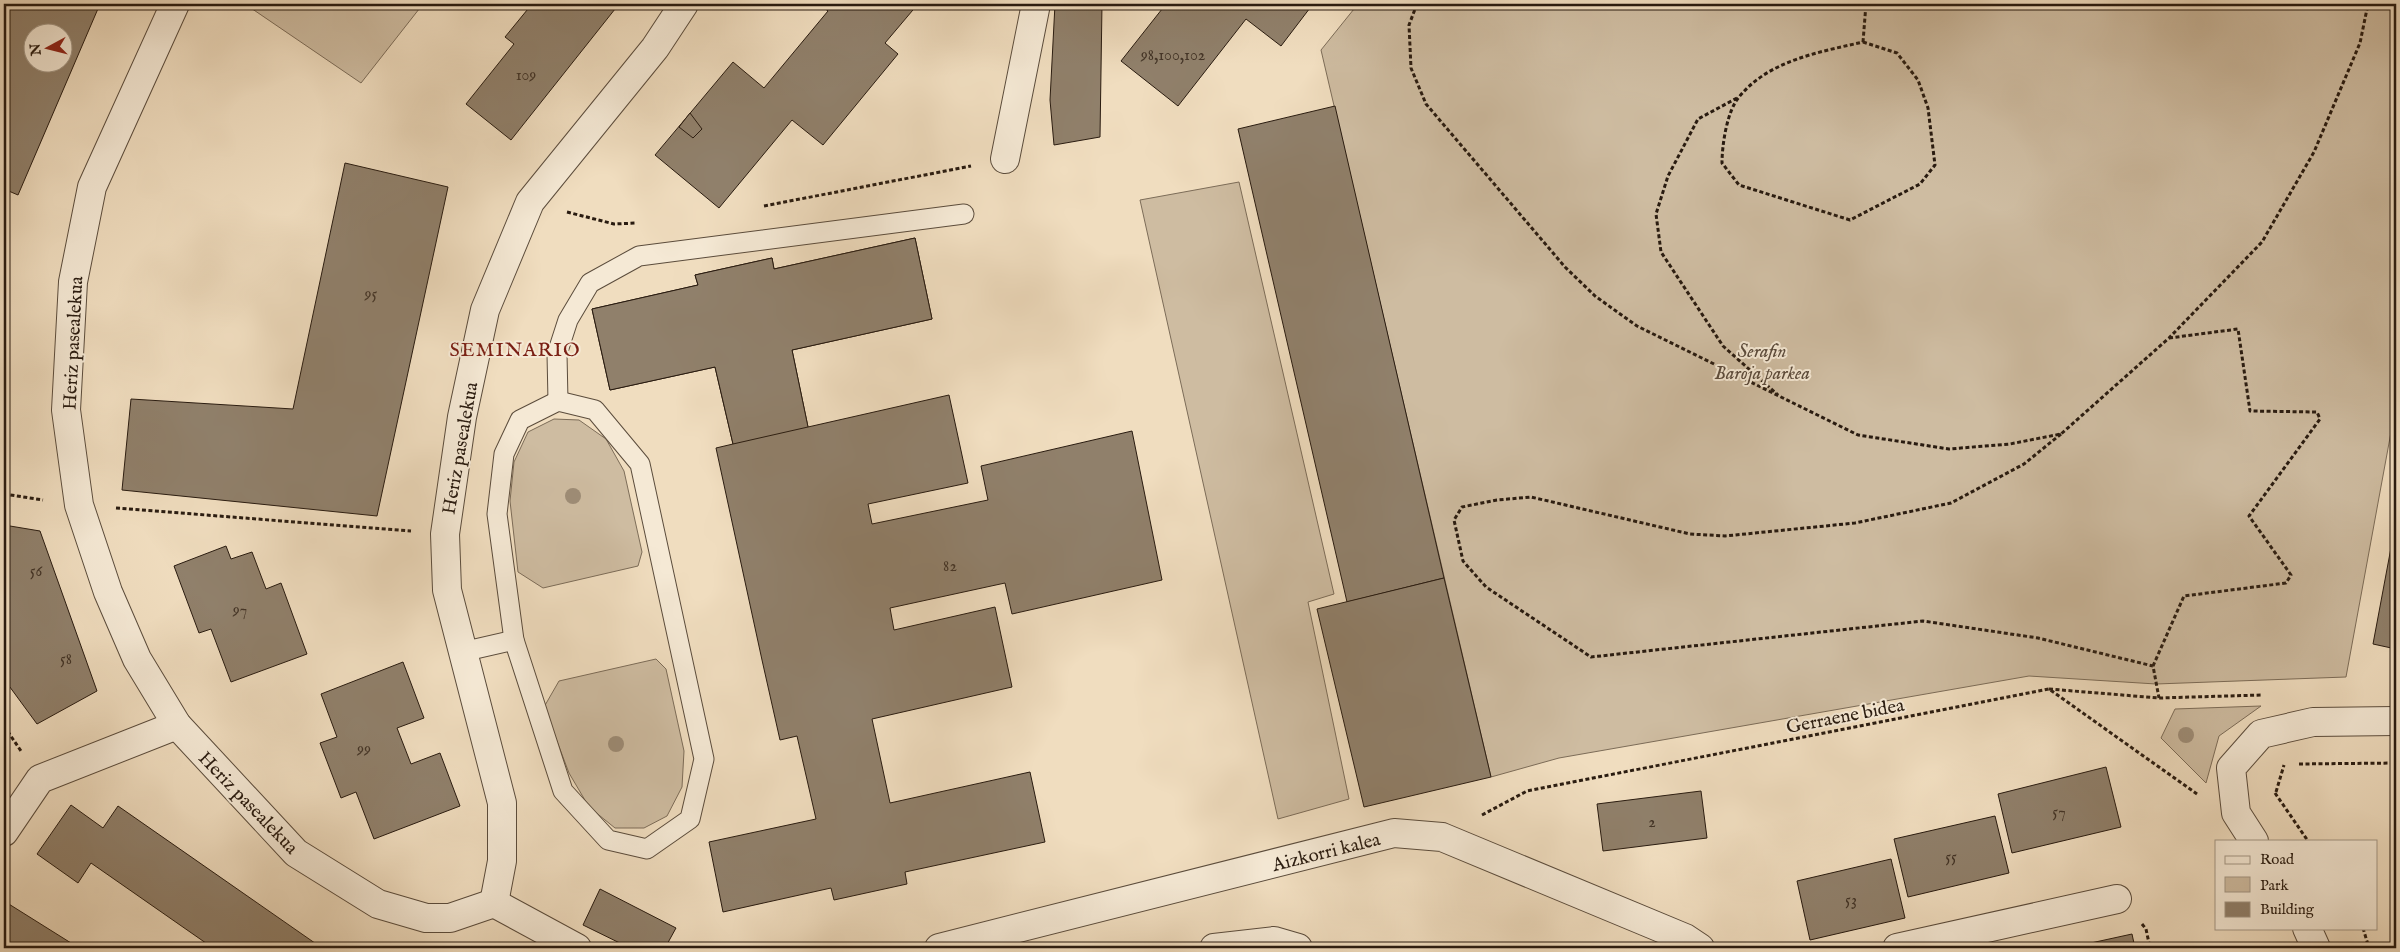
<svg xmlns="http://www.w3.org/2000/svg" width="2400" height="952" viewBox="0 0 2400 952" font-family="'IM FELL English',serif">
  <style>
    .green { fill: #cebca1; stroke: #7c6c58 }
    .building { fill: #90806b; stroke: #291b10; fill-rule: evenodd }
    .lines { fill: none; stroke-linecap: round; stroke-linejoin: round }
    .service-casing { stroke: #5b4c3c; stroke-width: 21 }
    .minor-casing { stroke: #5b4c3c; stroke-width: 30 }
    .path { stroke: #291b10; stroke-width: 3; stroke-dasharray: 4 2.5; stroke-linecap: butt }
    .service { stroke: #f5e9d5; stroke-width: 19 }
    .minor { stroke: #f5e9d5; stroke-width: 28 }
    .tree { fill: #9e8d77 }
    .labels { text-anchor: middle; stroke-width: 4; stroke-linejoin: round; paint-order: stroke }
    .number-label { font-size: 16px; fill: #433427 }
    .street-label { font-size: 19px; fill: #291b10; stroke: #f5e9d5 }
    .park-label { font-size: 19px; font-style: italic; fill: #5b4b3c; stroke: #f5e9d5 }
    .neighbourhood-label { font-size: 20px; letter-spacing: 1px; fill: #7a1f14; stroke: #f5e9d5 }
  </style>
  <rect width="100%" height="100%" fill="#f0ddbf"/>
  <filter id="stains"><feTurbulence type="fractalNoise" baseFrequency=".004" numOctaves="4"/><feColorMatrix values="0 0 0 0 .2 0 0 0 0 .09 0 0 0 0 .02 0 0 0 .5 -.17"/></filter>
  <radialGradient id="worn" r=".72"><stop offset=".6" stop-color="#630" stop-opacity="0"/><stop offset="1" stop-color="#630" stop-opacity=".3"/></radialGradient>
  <g class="green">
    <path d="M245 4H423L361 83Z"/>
    <path d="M1358 4H2396V405L2346 677 2156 684 2029 676 1559 758 1491 777 1321 50Z"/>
    <path d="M1239 182 1334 594 1308 602 1349 799 1278 819 1140 200Z"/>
    <path d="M554 419 579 420 606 439 624 471 642 552 638 566 543 588 518 572 510 501 514 462 528 432Z"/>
    <path d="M656 659 666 669 684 751 682 787 667 816 644 828H615L589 807 569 773 544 707 559 681Z"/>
    <path d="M2261 706 2219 736 2206 783 2161 738 2175 709Z"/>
  </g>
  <g class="building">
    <path d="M6 4H100L18 195 4 189V9ZM32 32H62V62H32Z"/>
    <path d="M532 4H619L511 140 466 104 514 44 505 37Z"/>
    <path d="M819 4H918L885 43 898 54 823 145 792 120 719 208 655 155 733 62 764 88 828 11Z"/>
    <path d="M1055 4H1102L1100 137 1054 145 1050 100Z"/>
    <path d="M1166 4H1313L1281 46 1246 19 1178 106 1121 61Z"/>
    <path d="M1335 106 1444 578 1347 602 1238 129Z"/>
    <path d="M690 113 702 129 693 138 679 127Z"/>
    <path d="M345 163 448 187 377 516 122 490 131 399 293 409Z"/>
    <path d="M915 238 932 319 792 350 808 427 949 395 968 483 868 504 872 524 988 500 981 466 1132 431 1162 580 1012 614 1005 583 890 608 894 630 995 607 1012 687 872 719 890 803 1030 772 1045 842 905 872 907 884 834 900 831 888 723 912 709 842 816 819 797 736 780 740 762 660 716 448 733 444 715 367 610 390 592 309 698 285 695 275 772 258 774 269Z"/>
    <path d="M915 238 932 319 792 350 808 427 733 444 715 367 610 390 592 309 698 285 695 275 772 258 774 269Z"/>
    <path d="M2396 521V649L2373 644Z"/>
    <path d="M4 525 40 531 97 691 37 724 4 679Z"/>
    <path d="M226 546 231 559 252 552 266 589 281 583 307 654 231 682 211 629 199 633 174 566Z"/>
    <path d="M1444 578 1491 777 1364 807 1317 609Z"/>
    <path d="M403 662 424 718 397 728 411 764 440 753 460 806 374 839 356 792 341 798 320 743 337 737 321 694Z"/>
    <path d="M2106 767 2121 827 2012 853 1998 794Z"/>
    <path d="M1701 791 1707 838 1603 851 1597 804Z"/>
    <path d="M71 805 103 828 118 806 322 948H213L91 863 78 883 37 854Z"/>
    <path d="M1995 816 2009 873 1908 897 1894 839Z"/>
    <path d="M1891 859 1905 918 1810 940 1797 881Z"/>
    <path d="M600 889 676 928 665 948H630L583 925Z"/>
    <path d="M4 901 79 948H4Z"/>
    <path d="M2132 934 2135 948H2068Z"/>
  </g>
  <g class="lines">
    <defs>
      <g id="service">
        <path d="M558 401 595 410 640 464 704 759 690 819 647 849 608 840 563 791 514 640 497 514 504 454 520 420Z"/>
        <path d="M558 401 557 354 568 320 590 283 639 256 964 214"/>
        <path d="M462 652 514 640"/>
      </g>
      <g id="minor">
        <path d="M175 4 92 187 73 282 66 410 79 505 108 592 137 659 177 725 296 853 378 904 426 918H450L494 903"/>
        <path d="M1005 159 1036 4"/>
        <path d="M4 832 40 779 177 725"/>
        <path d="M2254 841 2236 813 2231 768 2261 734 2313 722 2396 721"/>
        <path d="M494 903 502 861V803L447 590 445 534 462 417 485 310 530 202 655 48 684 4"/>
        <path d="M494 903 577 948"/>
        <path d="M2307 928 2316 948"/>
        <path d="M939 948 1394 833 1442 837 1685 938 1700 948"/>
        <path d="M1214 948 1274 941 1298 948"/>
        <path d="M1897 948 2117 899"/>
      </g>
    </defs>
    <use href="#service" class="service-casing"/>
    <use href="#minor" class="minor-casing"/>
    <g class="path">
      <path d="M1417 4 1409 25 1411 68 1426 104 1565 267 1595 296 1637 326 1858 435 1949 449 2010 444 2061 434 2169 338 2262 242 2314 152 2360 43 2368 4"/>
      <path d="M1863 42 1897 53 1918 80 1928 108 1935 165 1920 184 1850 220 1739 185 1722 163C1722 145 1727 111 1739 97 1769 60 1820 52 1863 42Z"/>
      <path d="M1863 42 1866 4"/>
      <path d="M1737 98 1698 119 1668 176 1656 214 1661 252 1723 346 1778 395"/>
      <path d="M764 206 971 166"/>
      <path d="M567 212 614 224 637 223"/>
      <path d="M2061 434 2024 464 1951 503 1855 523 1725 536 1690 534 1531 497 1497 500 1462 507 1454 520 1463 561 1486 587 1591 657 1923 621 2038 638 2153 666 2159 698"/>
      <path d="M4 494 43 500"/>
      <path d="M116 508 411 531"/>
      <path d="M2153 666 2184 596 2286 583 2291 575 2249 516 2320 419 2317 412 2250 411 2238 329 2169 338"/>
      <path d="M2049 689 2159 698 2262 695"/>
      <path d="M4 726 21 751"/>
      <path d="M2299 764 2396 763"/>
      <path d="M2276 792 2284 765"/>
      <path d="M2275 793 2308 841"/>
      <path d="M1482 815 1527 791 2049 689 2197 794"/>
      <path d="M2142 924 2146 929 2150 948"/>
      <path d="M2363 928 2369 948"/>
    </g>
    <use href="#service" class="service"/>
    <use href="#minor" class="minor"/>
  </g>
  <g class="tree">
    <circle cx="573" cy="496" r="8"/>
    <circle cx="2186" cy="735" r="8"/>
    <circle cx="616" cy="744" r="8"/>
  </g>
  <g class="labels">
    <g class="number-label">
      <text x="1173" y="60">98,100,102</text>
      <text x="526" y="80">109</text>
      <text x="371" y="299">95</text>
      <text x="950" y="571">82</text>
      <text x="36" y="576">56</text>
      <text x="240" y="615">97</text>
      <text x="66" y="664">58</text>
      <text x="364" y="754">99</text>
      <text x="2059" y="817">57</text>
      <text x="1652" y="827">2</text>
      <text x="1951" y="862">55</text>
      <text x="1851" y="905">53</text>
    </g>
    <g class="street-label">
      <text transform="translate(72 343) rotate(-87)" y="7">Heriz pasealekua</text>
      <text transform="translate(459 448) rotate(-80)" y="7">Heriz pasealekua</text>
      <text transform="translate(1845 715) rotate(-11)" y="7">Gerraene bidea</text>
      <text transform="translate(249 802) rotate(46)" y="7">Heriz pasealekua</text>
      <text transform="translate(1326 851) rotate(-14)" y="7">Aizkorri kalea</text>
    </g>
    <g class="park-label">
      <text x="1762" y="357">Serafin<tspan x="1762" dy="22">Baroja parkea</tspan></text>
    </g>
    <g class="neighbourhood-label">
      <text x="515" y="356">SEMINARIO</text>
    </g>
  </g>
  <rect width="2400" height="952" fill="none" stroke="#f0ddbf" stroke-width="20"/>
  <rect x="5" y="5" width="2390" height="942" fill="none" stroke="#291b10" stroke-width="2.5"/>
  <rect x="10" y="10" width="2380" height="932" fill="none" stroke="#291b10"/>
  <rect x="2215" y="840" width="162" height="90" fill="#f5e9d5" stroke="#a39786"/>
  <rect x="2225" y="856" width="25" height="8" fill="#f5e9d5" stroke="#a39786"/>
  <text x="2260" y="864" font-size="15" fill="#291b10">Road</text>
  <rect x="2225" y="877" width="25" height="15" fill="#cebca1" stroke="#a39786"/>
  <text x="2260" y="890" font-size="15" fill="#291b10">Park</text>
  <rect x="2225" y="902" width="25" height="15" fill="#90806b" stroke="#a39786"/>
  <text x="2260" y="914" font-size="15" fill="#291b10">Building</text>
  <g transform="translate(48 48) rotate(263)"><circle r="24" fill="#f5e9d5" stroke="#a39786"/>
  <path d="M0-4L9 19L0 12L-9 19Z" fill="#8f2418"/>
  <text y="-8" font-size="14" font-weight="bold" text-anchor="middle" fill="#291b10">N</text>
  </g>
  <rect width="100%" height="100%" filter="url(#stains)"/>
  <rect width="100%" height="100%" fill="url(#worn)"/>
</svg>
